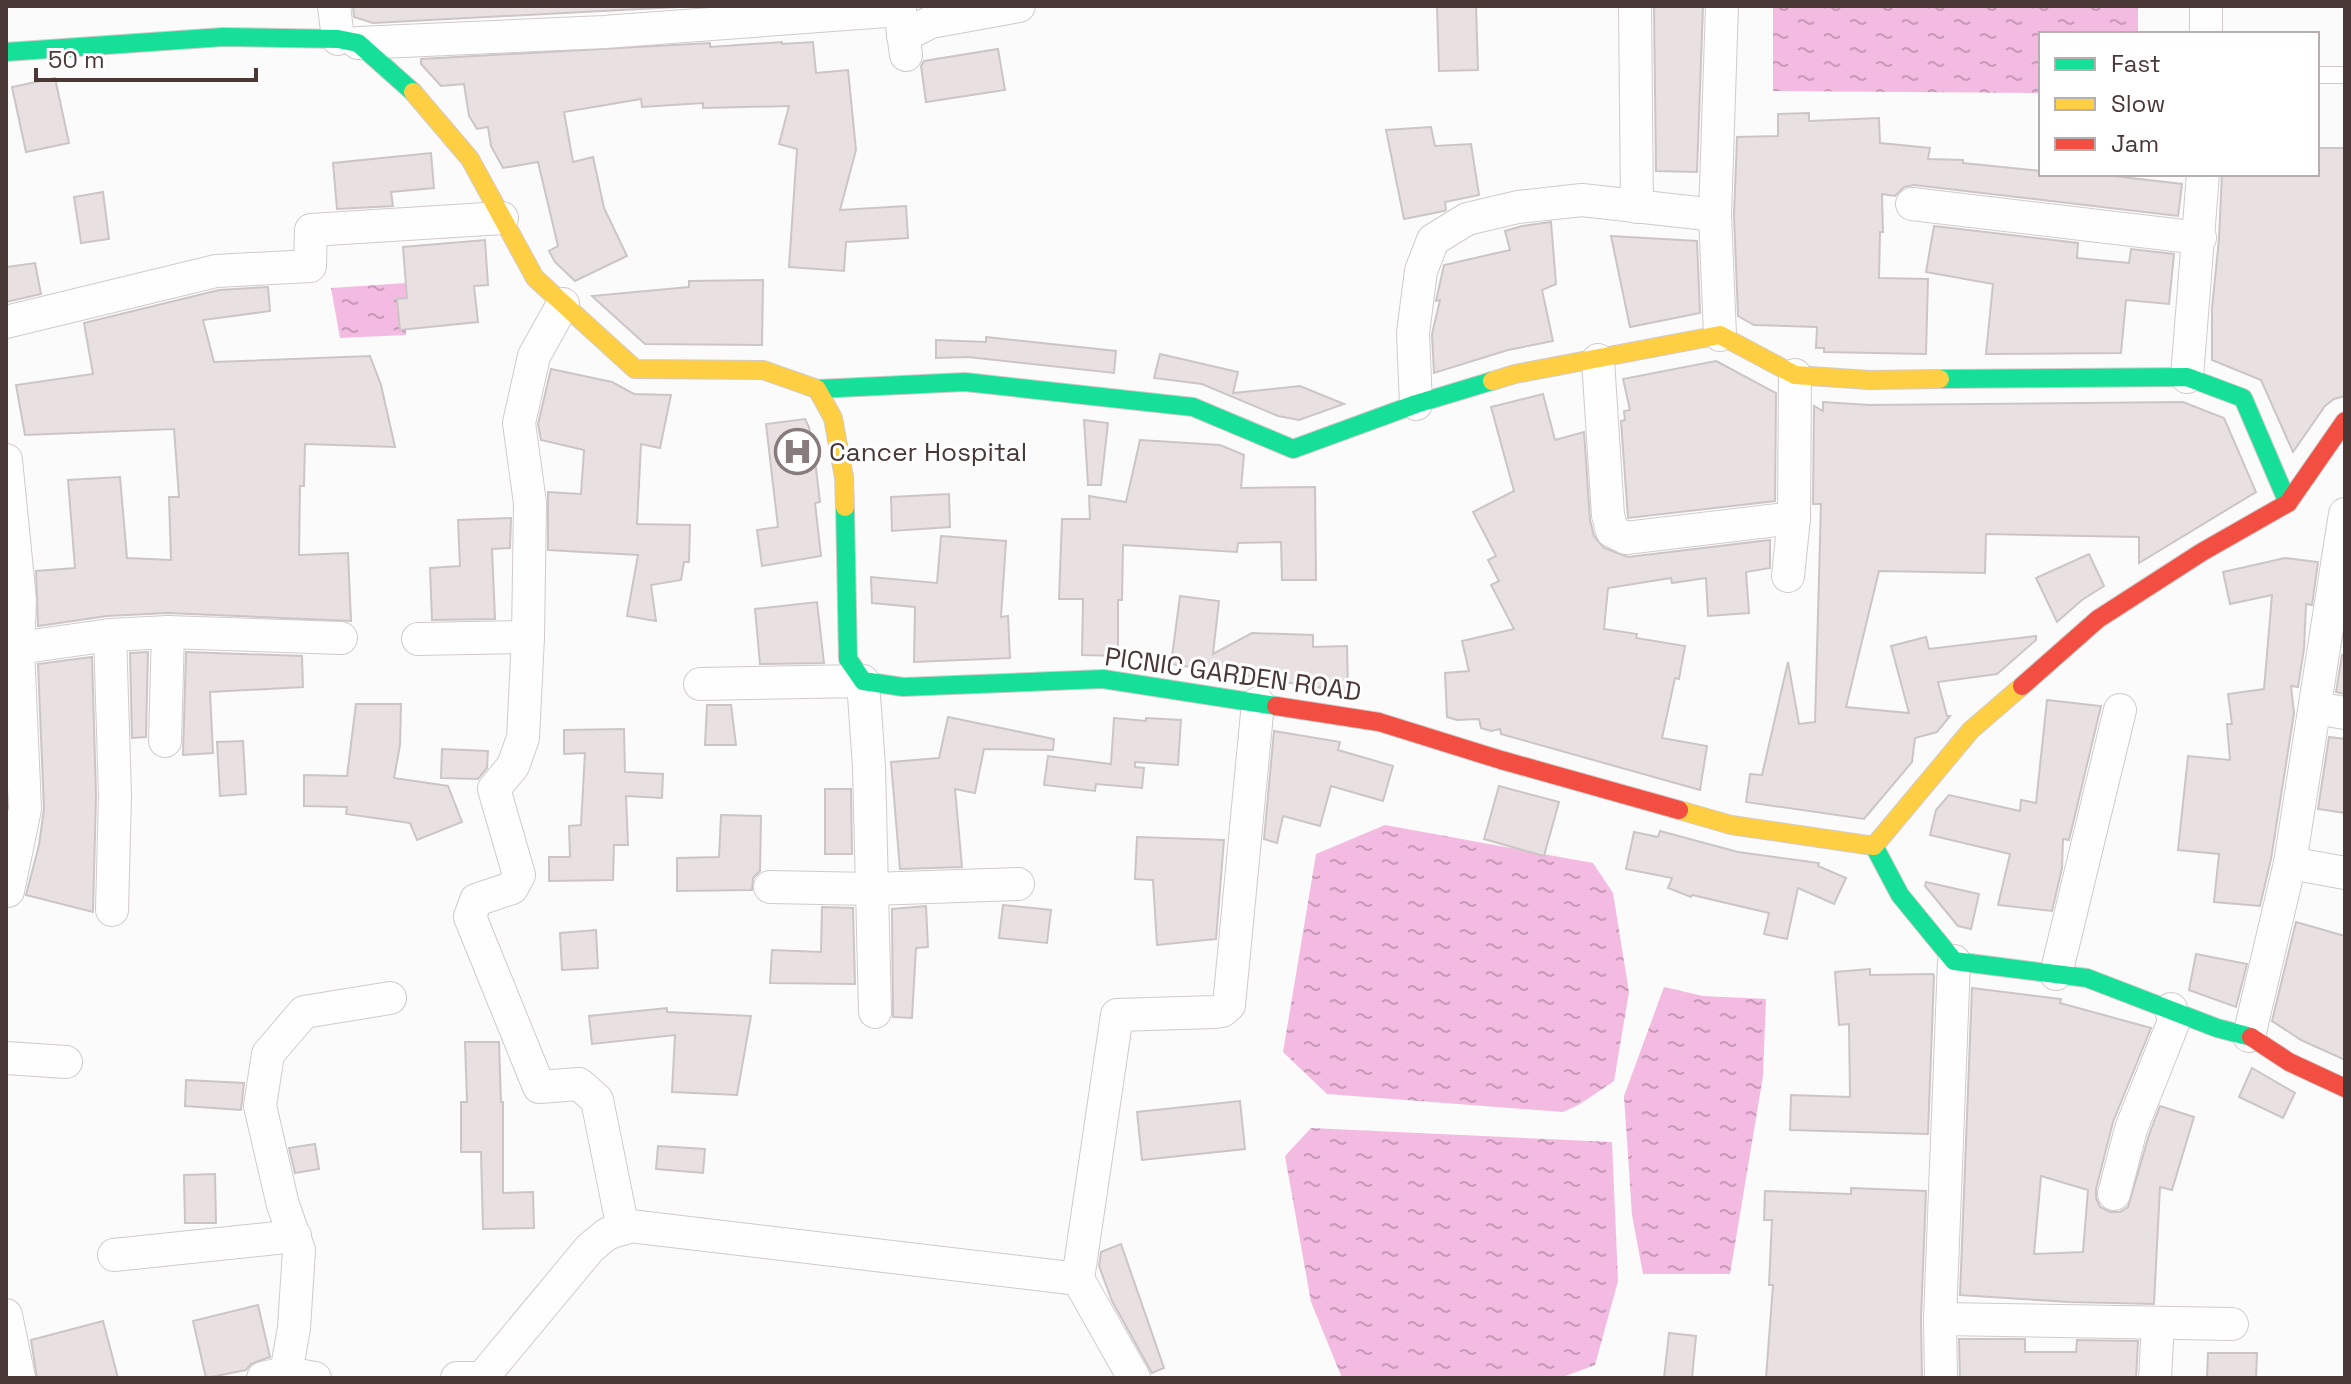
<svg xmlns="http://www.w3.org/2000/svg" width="2351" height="1384" viewBox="0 0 2351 1384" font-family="'Space Grotesk',sans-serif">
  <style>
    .water { fill: url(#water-ripples) }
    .building { fill: #e9e0e2; stroke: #ccc5c6; stroke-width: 2; fill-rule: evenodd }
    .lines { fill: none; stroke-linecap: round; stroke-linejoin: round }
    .lane-casing { stroke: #d2caca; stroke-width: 18 }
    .street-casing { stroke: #d2caca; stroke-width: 34 }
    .fast-casing { stroke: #d2caca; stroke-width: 20 }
    .slow-casing { stroke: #d2caca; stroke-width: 20 }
    .jam-casing { stroke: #d2caca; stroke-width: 20 }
    .lane { stroke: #fefefe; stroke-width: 16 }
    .street { stroke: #fefefe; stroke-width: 32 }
    .fast { stroke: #16e098; stroke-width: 18 }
    .slow { stroke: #ffcf43; stroke-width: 18 }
    .jam { stroke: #f24e42; stroke-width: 18 }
    .labels { text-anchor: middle; stroke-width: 6; stroke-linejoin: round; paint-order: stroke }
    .poi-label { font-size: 26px; fill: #493836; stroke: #fff; text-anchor: start }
    .street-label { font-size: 26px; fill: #493836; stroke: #fff }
  </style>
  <defs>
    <pattern id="water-ripples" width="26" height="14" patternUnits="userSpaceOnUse" patternTransform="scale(2)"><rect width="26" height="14" fill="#f3bbe1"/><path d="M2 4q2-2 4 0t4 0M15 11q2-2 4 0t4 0" fill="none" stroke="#c799b7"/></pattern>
  </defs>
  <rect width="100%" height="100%" fill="#fbfbfb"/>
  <g class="water">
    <path d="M1773 6H2138V34H2041V93L1773 91Z"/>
    <path d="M406 283V335L340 338 331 288Z"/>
    <path d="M1385 825 1593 863 1613 893 1629 992 1614 1081 1580 1104 1563 1112 1327 1094 1283 1052 1316 854Z"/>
    <path d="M1664 987 1703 996 1766 999 1763 1076 1730 1274H1643L1632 1215 1624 1096Z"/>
    <path d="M1311 1128 1612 1142 1618 1281 1595 1365 1560 1378H1342L1311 1302 1285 1156Z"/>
  </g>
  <g class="building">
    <path d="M353 6H697L373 23 354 17Z"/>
    <path d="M1437 6H1476L1478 70 1439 71Z"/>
    <path d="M1654 6H1703L1697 172 1656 171Z"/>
    <path d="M782 42V44L813 42 816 73 848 70 856 150 840 210 906 206 908 238 846 242 844 271 789 267 797 149 779 144 789 106 703 108V103L642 107 641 99 564 112 573 162 593 157 604 208 627 256 575 281 555 262 549 251 558 246 538 162 503 168 491 146 488 127 477 129 469 116 464 84 441 86 421 64V59L710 43V47Z"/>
    <path d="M998 49 1005 90 926 102 921 66 924 61Z"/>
    <path d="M55 78 69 143 26 152 12 87Z"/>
    <path d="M1809 113V121L1879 118 1880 143 1930 148 1928 159 1963 160V163L2041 171V174H2096L2182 184 2178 216 1914 185 1904 187 1895 196 1882 194 1883 232H1880L1879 278 1928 279 1926 354 1824 352V348H1816L1817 327 1754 325 1738 316 1734 215 1737 137 1778 136V114Z"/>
    <path d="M1431 127 1435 146 1471 144 1479 195 1445 202 1446 210 1444 211 1404 219 1386 130Z"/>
    <path d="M2317 148H2345V396L2334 399 2325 406 2293 452 2261 380 2212 360V308L2219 239 2222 174H2317Z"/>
    <path d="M431 153 434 188 391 192 393 206 337 209 333 163Z"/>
    <path d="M103 192 109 239 81 243 74 197Z"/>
    <path d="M1551 222 1556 284 1542 290 1553 341 1508 350 1434 373 1432 334 1440 300 1436 301 1444 265 1510 250 1505 231 1522 226Z"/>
    <path d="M1934 226 2078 243 2077 258 2129 263 2131 249 2174 254 2169 304 2126 300 2121 353 1986 354 1993 284 1926 272Z"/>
    <path d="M1611 236 1697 241 1700 313 1630 327Z"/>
    <path d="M485 240 488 285 474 286 478 322 400 330 397 299 407 298 403 247Z"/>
    <path d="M35 263 41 294 6 302V267Z"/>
    <path d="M763 280 762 345 645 344 592 296 689 287V281Z"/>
    <path d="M268 287 270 311 203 320 214 362 370 356 381 385 395 447 305 444 304 486H300L299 555 348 553 351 621 167 613 107 616 38 626 36 571 75 568 68 480 120 477 127 558 171 560 169 497H179L174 429 25 435 16 385 93 374 84 323 219 290Z"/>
    <path d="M986 337 1116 351 1114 373 968 357 936 358V340L986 342Z"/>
    <path d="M1160 354 1238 372 1233 393 1300 386 1344 404 1299 420 1278 416 1202 384 1154 378Z"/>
    <path d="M1716 361 1776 393 1775 501 1628 518 1621 421 1625 420 1624 411 1630 410 1623 379Z"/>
    <path d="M551 369 612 382 634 394 671 395 660 448 641 444 637 524 690 525 689 562H684L681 580 651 585 656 621 627 616 638 555 548 550V492L581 494 584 450 541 440 538 424Z"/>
    <path d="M1543 394 1555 440 1584 432 1590 520 1594 536 1604 548 1628 557 1770 540V568L1746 572 1749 613 1708 616 1706 578 1672 583 1671 578 1608 588 1604 629 1637 634 1636 638 1685 646 1679 679 1675 678 1662 738 1707 746 1700 790 1508 736 1501 734 1500 729 1491 731 1481 728 1479 719 1457 720 1447 717 1445 673 1469 671 1462 641 1514 629 1491 585 1499 581 1488 560 1496 556 1473 512 1514 491 1491 407Z"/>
    <path d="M1823 402 1869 405 2183 402 2224 418 2256 492 2139 563V537L1986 534 1985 573 1879 571 1846 707 1909 713 1891 646 1926 637 1929 649 2036 636V640L1997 674 1938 682 1947 716H1950L1937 732 1915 738 1912 762 1864 819 1746 802 1750 774 1762 775 1788 662 1799 724 1815 722 1821 504H1813L1814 406 1823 411Z"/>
    <path d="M805 419 809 427 815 460 820 502 815 503 821 556 762 566 757 530 778 527 766 424Z"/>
    <path d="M1084 420 1108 423 1101 485H1088Z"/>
    <path d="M1140 440 1220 445 1244 455 1241 488 1315 487 1316 580H1282L1281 542 1238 543 1237 552 1123 545 1122 600H1118V656L1082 655 1083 599H1059L1062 519H1090L1089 496 1126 502Z"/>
    <path d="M949 494 950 527 892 531 891 497Z"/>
    <path d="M511 518 510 548 492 549 495 619 432 620 430 568 460 566 458 520Z"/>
    <path d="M941 536 1006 541 1001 617 1008 616 1010 658 914 662 915 607 872 603 871 577 937 583Z"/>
    <path d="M2089 554 2104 586 2082 600 2057 622 2036 578Z"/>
    <path d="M2285 558 2318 562 2312 605 2306 604 2304 649 2298 687 2291 686 2294 713 2271 859 2260 906 2214 902 2219 854 2178 850 2188 756 2230 760 2227 724H2232L2228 694 2264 689 2272 595 2230 604 2223 572Z"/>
    <path d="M1180 596 1219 601 1213 654 1252 633 1313 635V647L1347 646 1348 692 1171 664Z"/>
    <path d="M817 602 824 663 760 664 755 609Z"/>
    <path d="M148 652 146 737 132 738 130 653Z"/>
    <path d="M186 652 302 656 303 687 210 692 213 753 183 755Z"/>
    <path d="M2342 655H2345V694L2336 692Z"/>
    <path d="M92 657 96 795 93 912 26 895 39 845 44 809 38 664Z"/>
    <path d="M2047 700 2101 706 2069 840 2063 839 2062 868 2052 911 1998 905 2010 854 1930 835 1936 810 1949 795 2020 811 2021 800 2036 803Z"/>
    <path d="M356 704H401L400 745 394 778 448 786 462 822 417 840 410 823 346 814 347 807 304 806V775L347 776Z"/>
    <path d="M707 705H731L736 745H705Z"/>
    <path d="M948 717 1054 739 1053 750 984 749 975 793 955 789 962 867 900 869 891 762 939 758Z"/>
    <path d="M1114 718 1146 721V718L1181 720 1178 765 1135 762V767L1144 768 1142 788 1096 784 1095 791 1044 785 1048 756 1111 764Z"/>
    <path d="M624 729 625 772 663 774 662 798 626 796 628 845H614L613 880 549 881V857H570L569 826 581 825 585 753 564 754V730Z"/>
    <path d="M1274 731 1340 742 1338 750 1393 766 1383 801 1331 786 1320 826 1283 816 1277 843 1264 839Z"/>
    <path d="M2329 737 2345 739V813L2318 809Z"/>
    <path d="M243 741 246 794 220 796 217 742Z"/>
    <path d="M442 749 488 751 487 768 478 779 441 778Z"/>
    <path d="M1499 786 1559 802 1544 856 1484 839Z"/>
    <path d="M825 789H851L852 854H825Z"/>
    <path d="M721 815 761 816 760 871 753 878 752 890 677 891V858L719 857Z"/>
    <path d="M1660 831 1738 852 1819 863 1818 866 1846 878 1834 904 1798 888 1787 939 1764 934 1769 913 1692 895 1691 897 1668 888 1672 878 1626 869 1634 832 1658 837Z"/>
    <path d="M1137 837 1224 840 1216 939 1157 945 1153 880 1135 879Z"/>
    <path d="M1926 882 1979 894 1971 929 1958 926 1925 886Z"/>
    <path d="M1003 905 1051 910 1047 943 999 938Z"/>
    <path d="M926 906 928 947 916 948 912 1018 893 1017 892 909Z"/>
    <path d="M822 907 853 908 855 984 770 983 772 950 821 952Z"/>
    <path d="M2296 922 2345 936V1060L2301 1040 2272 1021Z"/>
    <path d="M596 930 598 968 562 970 560 933Z"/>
    <path d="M2196 954 2247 964 2236 1007 2189 990Z"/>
    <path d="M1870 969V975L1933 974 1934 976 1928 1134 1790 1130 1791 1095 1850 1097 1849 1024 1839 1025 1835 972Z"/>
    <path d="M1972 988 2061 999 2060 1003 2151 1028 2113 1122 2096 1189V1198L2100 1207 2110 1212H2120L2128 1207 2149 1135 2160 1106 2194 1117 2172 1190 2160 1187 2154 1304 2069 1302 1960 1295ZM2041 1176 2088 1190 2083 1252 2034 1254Z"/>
    <path d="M667 1008V1012L751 1016 737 1095 672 1092 675 1035 592 1044 589 1016Z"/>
    <path d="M465 1042H499L501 1102H503V1193L533 1192 534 1228 483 1229 481 1152H461V1102H467Z"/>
    <path d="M2252 1068 2295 1093 2283 1118 2239 1097Z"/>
    <path d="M186 1080 244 1083 241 1110 185 1106Z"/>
    <path d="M1240 1101 1245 1149 1142 1160 1137 1112Z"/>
    <path d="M315 1144 319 1169 295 1173 289 1148Z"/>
    <path d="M658 1146 705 1149 703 1173 656 1169Z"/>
    <path d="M215 1174 216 1223H185L184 1175Z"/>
    <path d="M1851 1188 1926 1191 1921 1319 1922 1378H1766L1773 1285H1769L1772 1220H1764L1765 1191 1851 1194Z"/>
    <path d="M1121 1244 1164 1368 1152 1373 1112 1301 1099 1266 1101 1252Z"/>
    <path d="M258 1305 270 1357 251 1364 246 1370 206 1378 193 1321Z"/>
    <path d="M103 1321 118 1378H37L31 1340Z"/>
    <path d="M1669 1333 1696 1336 1692 1378H1664Z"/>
    <path d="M1959 1339H2025V1352H2076L2077 1340 2138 1341 2136 1378H1960Z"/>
    <path d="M2208 1353H2257L2256 1378H2207Z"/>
  </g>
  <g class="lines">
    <defs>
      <path id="lane" d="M2319 75H2345"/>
      <g id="street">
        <path d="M334 6 338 39"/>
        <path d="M1635 6 1637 207"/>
        <path d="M2206 34V6"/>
        <path d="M903 36 931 22 1019 6"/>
        <path d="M358 43 604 32 900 10 906 55"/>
        <path d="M1912 204 2200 238"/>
        <path d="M563 304 534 356 519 423 530 503 528 637 523 738 513 766 494 789 519 875 512 888 476 900 470 917 539 1087 579 1084 597 1100 623 1229"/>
        <path d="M6 322 216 271 310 266 311 230 502 218"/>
        <path d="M1720 335 1715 215 1722 6"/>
        <path d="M1598 360 1608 515 1612 531 1626 538 1794 518"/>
        <path d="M2187 377 2203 174"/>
        <path d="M1416 404 1413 333 1421 271 1433 240 1467 219 1518 207 1582 200 1715 215"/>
        <path d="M6 460 20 600 18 648 6 649"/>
        <path d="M1788 576 1794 518 1795 375"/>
        <path d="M110 635 115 795 112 910"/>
        <path d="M418 639 528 637"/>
        <path d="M700 684 863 681 869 767 875 1012"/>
        <path d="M2315 708 2345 713"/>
        <path d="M165 741 168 632"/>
        <path d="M2290 863 2345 873"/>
        <path d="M770 887 872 889 1018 884"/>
        <path d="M8 891 25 809 18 648 110 635 168 632 341 638"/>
        <path d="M2056 974 2120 710"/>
        <path d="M2249 1036 2290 863 2345 514"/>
        <path d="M6 1058 66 1062"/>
        <path d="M2114 1194 2131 1129 2174 1021 2171 1009"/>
        <path d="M114 1255 295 1236"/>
        <path d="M1078 1279 1134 1378"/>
        <path d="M6 1315 19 1378"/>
        <path d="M1940 1319 2232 1324"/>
        <path d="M286 1373 294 1328 299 1250 283 1205 260 1106 268 1054 304 1012 390 998"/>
        <path d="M263 1378 286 1373 315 1378"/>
        <path d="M457 1378H482L590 1248 607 1234 630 1226 1078 1279 1117 1015 1215 1012 1222 1011 1229 1005 1258 703"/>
        <path d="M1941 1378 1940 1319 1954 961"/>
        <path d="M2155 1378 2158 1323"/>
      </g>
      <g id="fast">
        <path d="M6 52 223 37 338 39 358 43 413 92"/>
        <path d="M1940 379 2187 377 2243 398 2288 503"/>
        <path d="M817 389 965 382 1193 407 1293 449 1416 404 1492 381"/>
        <path d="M845 507 848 659 863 681 903 687 1103 679 1276 706"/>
        <path d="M1874 846 1900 895 1954 961 2087 978 2217 1028 2251 1037"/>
      </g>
      <g id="slow">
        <path d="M413 92 470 159 535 278 635 369 763 370 817 389 833 418 844 477 845 507"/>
        <path d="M1492 381 1515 374 1720 335 1795 375 1869 380 1940 379"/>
        <path d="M1679 810 1731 825 1874 846 1971 730 2022 686"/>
      </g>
      <g id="jam">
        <path d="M2022 686 2098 619 2202 552 2288 503 2345 421"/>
        <path d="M1276 706 1379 722 1501 760 1679 810"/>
        <path d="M2251 1037 2289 1062 2345 1088"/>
      </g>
    </defs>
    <use href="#lane" class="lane-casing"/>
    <use href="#street" class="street-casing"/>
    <use href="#fast" class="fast-casing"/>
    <use href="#slow" class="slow-casing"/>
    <use href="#jam" class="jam-casing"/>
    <use href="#lane" class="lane"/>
    <use href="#street" class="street"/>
    <use href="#fast" class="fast"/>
    <use href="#slow" class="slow"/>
    <use href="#jam" class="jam"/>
  </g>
  <defs>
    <symbol id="hospital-ring" viewBox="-11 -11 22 22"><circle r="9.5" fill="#fff" stroke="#877c7b" stroke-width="1.5"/><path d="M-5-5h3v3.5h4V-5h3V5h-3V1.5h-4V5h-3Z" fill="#877c7b"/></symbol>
  </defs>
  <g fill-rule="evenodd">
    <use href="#hospital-ring" x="772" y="426" width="51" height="51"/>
  </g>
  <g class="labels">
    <g class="poi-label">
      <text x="829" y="461">Cancer Hospital</text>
    </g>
    <g class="street-label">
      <text transform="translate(1233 674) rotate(8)" y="9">PICNIC GARDEN ROAD</text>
    </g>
  </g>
  <rect width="2351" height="1384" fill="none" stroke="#493836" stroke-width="16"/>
  <rect x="2039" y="32" width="280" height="144" fill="#ffffff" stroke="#b6afaf" stroke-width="2"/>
  <rect x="2055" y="58" width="40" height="12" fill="#16e098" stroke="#b6afaf" stroke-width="2"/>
  <text x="2111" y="72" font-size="24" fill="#493836">Fast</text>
  <rect x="2055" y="98" width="40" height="12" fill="#ffcf43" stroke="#b6afaf" stroke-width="2"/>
  <text x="2111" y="112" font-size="24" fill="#493836">Slow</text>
  <rect x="2055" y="138" width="40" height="12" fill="#f24e42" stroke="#b6afaf" stroke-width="2"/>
  <text x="2111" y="152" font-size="24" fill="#493836">Jam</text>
  <path d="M36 68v12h220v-12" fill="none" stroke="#493836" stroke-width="4"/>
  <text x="48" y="68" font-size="24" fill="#493836" stroke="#ffffff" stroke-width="6" paint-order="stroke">50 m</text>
</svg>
